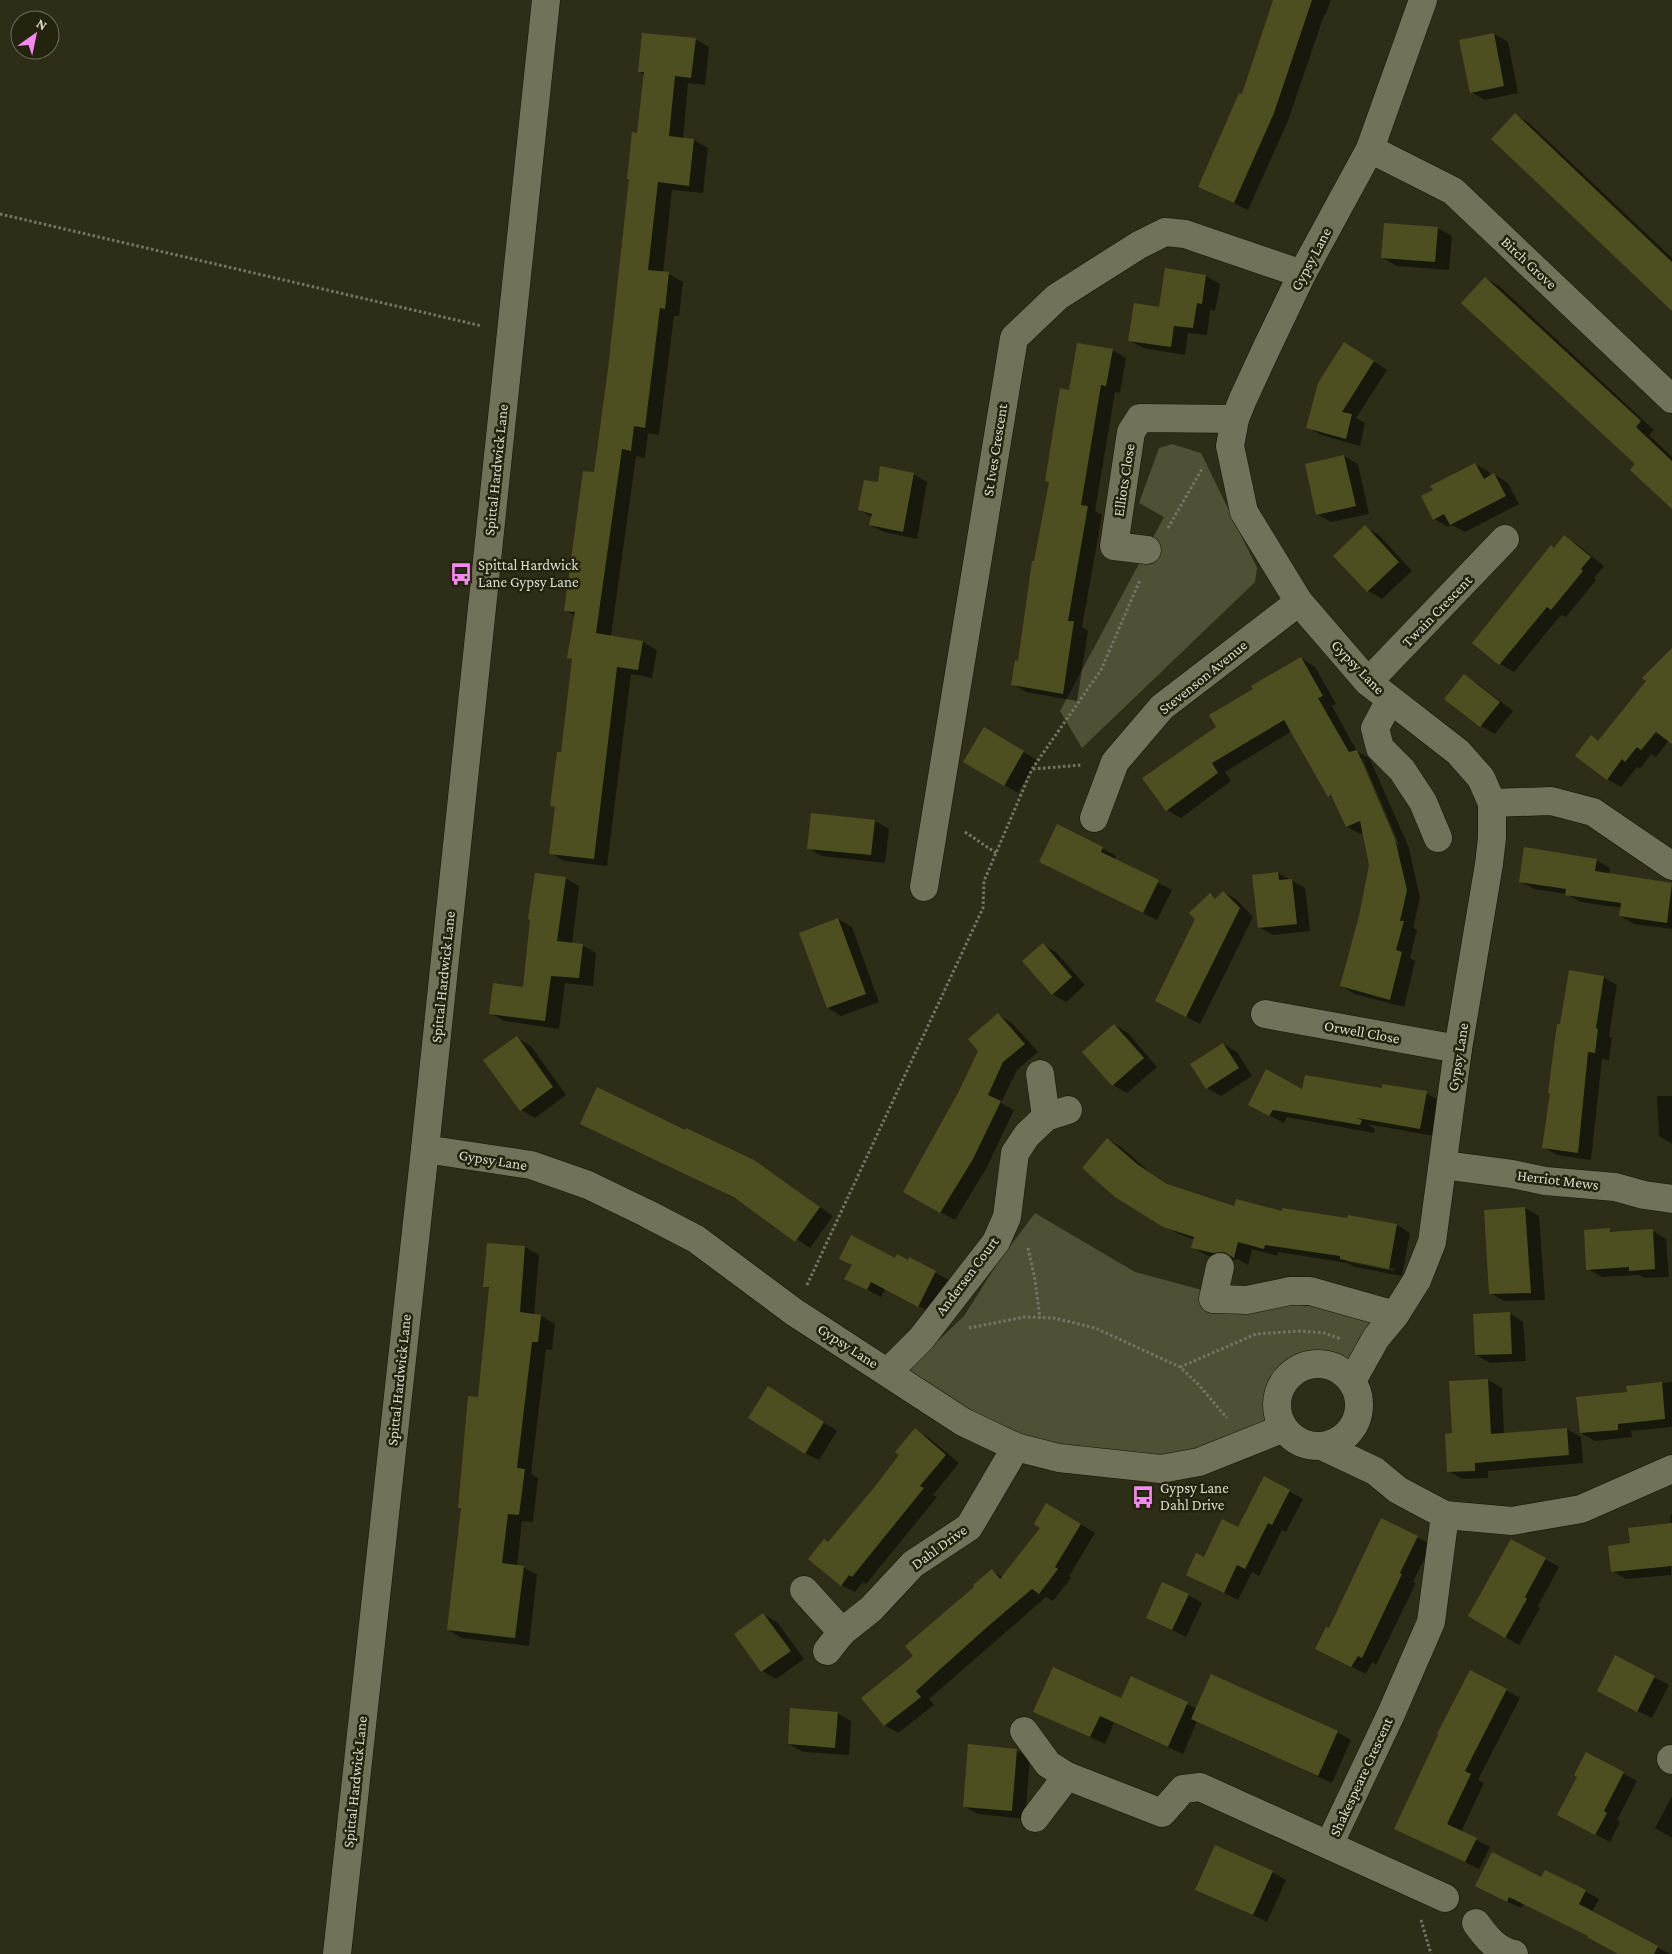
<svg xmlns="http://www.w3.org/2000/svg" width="1672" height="1954" viewBox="0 0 1672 1954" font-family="'Crimson Pro',serif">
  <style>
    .green { fill: #4f5036 }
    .shadow { fill: #0007; fill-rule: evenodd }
    .building { fill: #4e4f21 }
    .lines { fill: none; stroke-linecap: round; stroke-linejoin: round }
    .minor-casing { stroke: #161602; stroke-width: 29 }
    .path { stroke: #767664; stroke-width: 3; stroke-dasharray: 2.5 2.5; stroke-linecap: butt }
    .minor { stroke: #717259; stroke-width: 28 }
    .labels { text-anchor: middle; stroke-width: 5; stroke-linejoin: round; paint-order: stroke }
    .street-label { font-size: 15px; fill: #dcdccf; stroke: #24240e }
    .poi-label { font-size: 15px; fill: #dcdccf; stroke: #24240e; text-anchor: start }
  </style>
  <rect width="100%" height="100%" fill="#2e2e18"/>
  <g class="green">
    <path d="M1172 444 1201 453 1257 568 1255 582 1082 748 1060 711 1164 517 1139 503 1159 448Z"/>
    <path d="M1035 1213 1135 1272 1232 1298 1395 1315 1346 1374C1309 1350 1269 1376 1280 1420L1199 1462 1059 1458 898 1379 964 1316 997 1264Z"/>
  </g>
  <g class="shadow">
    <path d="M1275 0H1331L1325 15H1324L1288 121 1248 210 1200 187 1242 96Z"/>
    <path d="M1494 34 1508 42 1518 93 1485 100 1471 92Z"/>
    <path d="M695 39 709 47 705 85 688 83 683 139 694 140 708 148 703 193 672 190 663 273 669 274 683 282 679 316H674L659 435 648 433 645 458 636 456 611 636 643 642 657 650 652 678 631 674 607 866 564 861 551 853 556 808 551 806 562 754 573 660 569 657 576 616 565 610 595 474 638 134 645 75 639 72Z"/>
    <path d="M1515 115 1529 123 1672 258V309Z"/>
    <path d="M1438 228 1452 236 1449 270 1397 266 1383 258Z"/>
    <path d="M1206 276 1220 284 1215 311 1210 310 1207 335 1188 333 1185 355 1143 348 1129 340 1160 308Z"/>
    <path d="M1485 278 1499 286 1654 430 1649 435 1672 457V507Z"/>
    <path d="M1112 350 1126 358 1120 393 1115 392 1095 511 1102 515 1082 627 1088 631 1077 701 1026 692 1012 684 1020 662 1050 483 1046 480 1070 391Z"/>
    <path d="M1358 351 1387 370 1356 418 1365 423 1360 446 1321 435 1307 427Z"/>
    <path d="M1344 456 1358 464 1369 514 1331 522 1317 514Z"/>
    <path d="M1475 464 1489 472 1491 476 1494 474 1508 483 1519 504 1465 532 1452 525 1448 527 1434 519Z"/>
    <path d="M913 474 927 482 917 539 884 532 870 525 872 517 859 510 879 484Z"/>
    <path d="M1365 527 1379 535 1412 571 1382 599 1368 591 1334 556Z"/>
    <path d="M1565 537 1578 545 1604 566 1594 578 1596 580 1566 617 1561 615 1514 672 1500 664 1474 643 1551 546 1555 549Z"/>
    <path d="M1672 650V736L1656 757 1651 754 1640 769 1637 767 1621 787 1607 779 1599 742Z"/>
    <path d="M1301 658 1315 667 1336 704 1332 706 1357 751 1370 759 1409 848 1420 898 1413 928 1417 930 1410 958 1415 961 1404 1007 1355 994 1341 986 1360 917 1371 865 1364 833 1360 834 1346 826 1334 798 1329 796 1292 731 1225 772 1231 781 1181 818 1167 810 1218 727ZM1359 758H1362L1399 844 1397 845Z"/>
    <path d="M1464 676 1478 684 1513 711 1495 734 1481 726 1446 699Z"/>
    <path d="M985 729 1037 760 1018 793 965 762Z"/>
    <path d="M812 815 875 821 889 829 885 863 822 856 808 848Z"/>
    <path d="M1102 848 1116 856 1114 860 1172 890 1157 920 1040 862Z"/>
    <path d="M1596 860 1610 868 1609 875 1672 884V929L1634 924 1620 916 1622 908 1581 902 1566 894 1534 889 1520 881Z"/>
    <path d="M1278 873 1305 888 1310 931 1273 935 1259 927Z"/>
    <path d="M565 878 579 886 572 944 582 945 596 953 593 986 565 983 559 1029 504 1021 491 1013 524 988 532 920Z"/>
    <path d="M1223 892 1237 900 1253 917 1200 1024 1156 1001 1210 895 1216 899Z"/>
    <path d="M838 919 852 927 879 1002 841 1016 828 1008Z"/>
    <path d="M1043 945 1057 953 1085 985 1066 1002 1052 994Z"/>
    <path d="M1603 977 1617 985 1609 1036 1612 1038 1609 1060 1602 1059 1591 1160 1557 1155 1543 1147 1561 1026Z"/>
    <path d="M998 1015 1012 1023 1038 1052 1017 1070 1001 1103 1014 1110 987 1167 955 1220 904 1192 960 1092Z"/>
    <path d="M1114 1025 1128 1033 1157 1067 1127 1093 1113 1085 1084 1052Z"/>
    <path d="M517 1038 531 1046 566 1095 535 1118 521 1110Z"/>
    <path d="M1223 1044 1237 1052 1252 1076 1221 1096 1207 1088Z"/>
    <path d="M1383 1090 1426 1093 1440 1101 1434 1136 1367 1124 1375 1129 1374 1133 1287 1117 1284 1123 1263 1112 1303 1091Z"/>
    <path d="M1657 1096H1672V1144L1659 1136Z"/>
    <path d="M581 1123 686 1132 754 1161 833 1216 810 1248 742 1202Z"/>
    <path d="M1107 1139 1121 1147 1151 1173 1170 1186 1235 1208 1397 1225 1410 1233 1402 1276 1355 1267 1347 1263 1278 1252V1256L1252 1249 1248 1265 1238 1259 1228 1261 1206 1255 1192 1247 1195 1240 1179 1234 1164 1226ZM1344 1259 1395 1269 1394 1271 1348 1262Z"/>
    <path d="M1525 1208 1539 1216 1545 1300 1504 1301 1490 1293 1485 1211Z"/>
    <path d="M1609 1230 1615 1233 1653 1231 1666 1239 1669 1277 1645 1278 1639 1275 1602 1277 1588 1269Z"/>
    <path d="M488 1244 525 1247 539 1255 534 1315 541 1316 555 1324 552 1350 546 1349 531 1474 538 1478 533 1522 522 1521 517 1566 523 1567 537 1575 529 1646 462 1638 448 1630 462 1509 459 1507 479 1398 490 1289 485 1286Z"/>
    <path d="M896 1259 908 1262 910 1259 949 1280 932 1313 885 1289 881 1297 860 1286Z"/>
    <path d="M1509 1313 1523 1322 1526 1361 1490 1363 1476 1355Z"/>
    <path d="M1488 1380 1502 1388 1504 1434 1567 1429 1581 1437 1583 1463 1488 1471V1478L1462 1479 1448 1471 1453 1435Z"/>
    <path d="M1672 1382V1427L1631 1431 1632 1437 1595 1441 1581 1433 1629 1394 1628 1387Z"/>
    <path d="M782 1396 837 1431 819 1460 805 1453Z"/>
    <path d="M915 1430 929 1438 959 1463 933 1495 937 1497 866 1584 863 1582 855 1592 841 1585 829 1543 901 1455Z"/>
    <path d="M1289 1491 1303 1499 1286 1532 1282 1530 1259 1576 1252 1572 1238 1600 1187 1574 1238 1529Z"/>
    <path d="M1061 1512 1095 1533 1069 1576 1071 1578 1053 1601 1046 1597 929 1699 934 1705 898 1733 885 1725 915 1657 992 1571 1003 1577Z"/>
    <path d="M1670 1515H1672L1671 1575 1626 1579 1612 1571 1631 1545 1671 1525Z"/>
    <path d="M1417 1537 1431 1545 1413 1582 1416 1583 1376 1665 1372 1662 1366 1674 1330 1656V1630Z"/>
    <path d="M1545 1559 1559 1567 1538 1606 1540 1608 1519 1645 1470 1616Z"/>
    <path d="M1188 1595 1202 1603 1186 1637 1147 1617Z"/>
    <path d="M763 1614 777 1622 804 1659 776 1679 762 1671Z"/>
    <path d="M1616 1657 1669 1685 1652 1718 1612 1699Z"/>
    <path d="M1212 1676 1337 1732 1351 1740 1332 1783 1197 1721 1183 1754 1114 1723 1105 1744 1035 1711 1122 1699 1131 1678 1197 1709Z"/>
    <path d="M1506 1690 1520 1698 1478 1780 1484 1783 1461 1832 1490 1847 1479 1869 1396 1828Z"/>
    <path d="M837 1713 851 1721 849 1755 803 1752 789 1744Z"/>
    <path d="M1016 1750 1030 1758 1025 1819 978 1814 964 1806Z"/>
    <path d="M1587 1754 1637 1781 1617 1820 1620 1822 1610 1842 1573 1822 1579 1776Z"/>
    <path d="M1672 1796V1838L1655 1828Z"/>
    <path d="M1272 1872 1286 1880 1267 1922 1197 1889Z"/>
    <path d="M1585 1891 1599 1899 1592 1912 1670 1954H1620L1589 1936 1524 1904 1521 1908 1491 1894Z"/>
  </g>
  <g class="building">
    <path d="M1273 0H1312L1274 113 1234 203 1198 187 1239 93 1242 94Z"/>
    <path d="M642 33 696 38 691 78 675 76 669 136 694 139 689 186 658 182 648 270 669 272 665 309 660 308 645 428 634 426 631 451 622 449 596 633 643 641 638 670 617 667 594 859 549 854 555 807 550 806 557 752H561L572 659 567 658 575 612 564 611 583 471 594 472 608 369 629 179H627L632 132 637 133 644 72H638Z"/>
    <path d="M1494 33 1504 86 1470 93 1459 40Z"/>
    <path d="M1515 113 1672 262V311L1491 139Z"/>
    <path d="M1384 223 1438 227 1435 262 1381 258Z"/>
    <path d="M1165 268 1206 275 1202 304 1197 303 1193 328 1174 326 1171 347 1128 341 1134 303 1159 307Z"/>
    <path d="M1485 277 1641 421 1636 427 1672 461V509L1630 470 1635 464 1461 303Z"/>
    <path d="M1344 342 1374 361 1342 412 1352 414 1346 439 1306 428 1318 383Z"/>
    <path d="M1077 343 1113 349 1106 386 1101 385 1081 505 1088 506 1068 621H1074L1063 694 1011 685 1015 660 1018 661 1032 561H1034L1049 482 1045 481 1060 388 1069 390Z"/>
    <path d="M1344 455 1356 506 1316 515 1305 464Z"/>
    <path d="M1475 463 1484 479 1494 473 1506 496 1450 525 1444 514 1433 520 1421 496 1433 490 1430 486Z"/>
    <path d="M880 466 914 473 903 532 869 525 872 514 858 510 864 480 878 482Z"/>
    <path d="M1365 525 1399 562 1367 592 1333 556Z"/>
    <path d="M1564 535 1591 557 1581 569 1583 571 1551 610 1547 607 1499 665 1472 643 1551 545 1554 548Z"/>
    <path d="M1672 648V744L1656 732 1641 750 1637 747 1625 762 1622 759 1607 780 1575 756 1591 735 1598 741 1646 681 1642 678Z"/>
    <path d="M1301 657 1323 696 1318 698 1349 752 1357 750 1395 839 1407 890 1400 921H1404L1396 950 1402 952 1390 1000 1340 986 1359 916 1369 865 1360 821 1346 827 1331 795 1328 797 1284 720 1212 763 1218 773 1166 811 1142 778 1216 727 1209 715 1253 689 1251 686Z"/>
    <path d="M1464 674 1500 702 1480 727 1444 699Z"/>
    <path d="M984 727 1024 751 1004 786 963 762Z"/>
    <path d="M811 813 875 820 871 855 807 849Z"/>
    <path d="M1057 824 1103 847 1101 852 1159 880 1143 913 1039 862Z"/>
    <path d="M1524 847 1597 859 1595 871 1672 883 1667 923 1619 916 1621 903 1565 895 1566 889 1519 882Z"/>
    <path d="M1278 872 1279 880 1292 879 1297 924 1258 928 1252 875Z"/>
    <path d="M535 873 566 877 557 941 583 944 579 978 551 976 545 1021 489 1014 493 983 523 987 530 920 528 919Z"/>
    <path d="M1223 891 1240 908 1186 1017 1155 1001 1195 919 1189 913 1210 893 1215 899Z"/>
    <path d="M838 918 866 994 827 1008 799 933Z"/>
    <path d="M1043 943 1072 977 1052 995 1022 961Z"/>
    <path d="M1569 970 1604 976 1596 1028 1598 1029 1595 1053 1588 1052 1578 1153 1542 1148 1550 1093H1548L1557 1024H1560Z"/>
    <path d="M998 1013 1025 1044 1003 1062 988 1095 1001 1101 973 1159 940 1213 903 1192 959 1091 978 1051 968 1039Z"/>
    <path d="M1114 1024 1144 1058 1112 1086 1082 1052Z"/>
    <path d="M517 1036 553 1087 520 1111 483 1060Z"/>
    <path d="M1223 1043 1239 1068 1206 1089 1190 1064Z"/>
    <path d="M1266 1069 1302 1089 1305 1075 1382 1088V1084L1427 1091 1420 1129 1357 1118 1362 1120 1360 1125 1273 1110 1269 1116 1248 1105Z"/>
    <path d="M597 1087 685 1130 686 1128 754 1160 820 1207 795 1242 735 1198 580 1124Z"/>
    <path d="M1107 1138 1137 1164 1167 1184 1234 1206 1236 1199 1282 1211V1208L1347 1218 1348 1215 1397 1224 1389 1269 1340 1259V1256L1265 1245 1264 1249 1238 1242 1234 1258 1224 1252 1213 1253 1191 1248 1194 1237 1163 1227 1115 1197 1082 1168Z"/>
    <path d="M1525 1207 1531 1293 1489 1294 1484 1210Z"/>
    <path d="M1610 1228V1232L1653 1229 1655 1269 1629 1271V1267L1586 1270 1584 1230Z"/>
    <path d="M851 1235 895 1258 897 1254 908 1260 909 1257 936 1271 918 1307 871 1282 867 1290 844 1279 852 1265 839 1259Z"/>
    <path d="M487 1243 525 1246 520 1312 541 1315 538 1342H532L517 1468 525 1469 519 1515 508 1514 502 1563 524 1566 515 1638 447 1630 461 1508H458L468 1396 478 1397 489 1287H483Z"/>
    <path d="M1510 1312 1512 1354 1475 1355 1473 1314Z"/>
    <path d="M1488 1379 1491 1434 1567 1428 1569 1455 1475 1463V1471L1447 1472 1445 1434 1452 1433 1449 1381Z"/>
    <path d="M1662 1382 1665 1419 1618 1424V1430L1580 1433 1576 1397 1627 1392 1626 1386Z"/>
    <path d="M768 1386 824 1422 805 1454 748 1418Z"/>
    <path d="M915 1428 946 1455 920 1486 924 1488 852 1577 849 1575 841 1586 808 1559 824 1539 828 1542 873 1489 899 1455 895 1452Z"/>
    <path d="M1264 1476 1290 1490 1272 1525 1268 1523 1245 1569 1237 1565 1224 1593 1186 1575 1196 1553 1204 1557 1222 1519 1238 1527Z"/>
    <path d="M1046 1503 1081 1524 1055 1567 1058 1569 1039 1594 1032 1589 986 1628 916 1691 921 1697 884 1726 861 1698 913 1656 905 1646 974 1587 973 1585 992 1569 1000 1579 1040 1528 1034 1524Z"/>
    <path d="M1381 1518 1418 1536 1400 1573 1402 1574 1362 1658 1358 1656 1351 1667 1315 1649 1326 1627 1329 1628Z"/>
    <path d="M1672 1523V1566L1611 1572 1608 1546 1630 1543 1628 1528Z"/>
    <path d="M1511 1539 1546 1558 1525 1597 1527 1599 1505 1638 1468 1616Z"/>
    <path d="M1162 1582 1189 1594 1172 1630 1146 1618Z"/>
    <path d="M763 1613 791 1651 761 1672 734 1634Z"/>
    <path d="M1615 1655 1655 1676 1637 1712 1597 1691Z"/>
    <path d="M1053 1667 1121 1698 1131 1676 1188 1702 1168 1747 1100 1716 1090 1737 1033 1712Z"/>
    <path d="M1470 1670 1507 1689 1465 1771 1471 1774 1447 1824 1477 1838 1465 1862 1394 1829 1438 1735 1437 1734Z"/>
    <path d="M1211 1674 1338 1731 1318 1776 1191 1719Z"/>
    <path d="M790 1708 838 1712 835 1748 788 1744Z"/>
    <path d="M968 1744 1017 1749 1012 1811 963 1807Z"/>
    <path d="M1586 1752 1624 1772 1604 1811 1607 1813 1595 1835 1557 1815 1577 1777 1574 1775Z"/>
    <path d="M1215 1845 1273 1871 1253 1915 1195 1890Z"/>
    <path d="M1492 1852 1541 1877 1545 1870 1586 1890 1579 1904 1658 1946 1654 1954H1618L1587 1937 1588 1936 1509 1897 1507 1902 1475 1886Z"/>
  </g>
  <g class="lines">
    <defs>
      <g id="minor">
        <path d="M1370 149 1453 191 1672 399"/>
        <path d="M1147 550 1114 546 1131 432 1140 418 1235 419"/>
        <path d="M1368 682 1505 539"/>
        <path d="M1390 700 1375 728 1380 748 1402 770 1423 802 1438 838"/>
        <path d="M1492 803 1551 801 1593 812 1672 866"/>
        <path d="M1094 818 1115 762 1162 707 1299 602"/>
        <path d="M924 887 1014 338 1057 297 1139 245 1165 232 1185 234 1302 274"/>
        <path d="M1265 1014 1458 1049"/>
        <path d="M1040 1074 1046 1117"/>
        <path d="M425 1149 531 1165 588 1185 646 1213 696 1239 794 1312 963 1422 1016 1447 1059 1458 1161 1469 1199 1462 1284 1428"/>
        <path d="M1443 1165 1512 1174 1545 1181 1615 1187 1644 1195 1672 1199"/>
        <path d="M1220 1267 1213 1299 1247 1300 1290 1291H1310L1395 1315"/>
        <circle cx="1318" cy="1405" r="41"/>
        <path d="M888 1372 921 1339 996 1242 1007 1217 1015 1153 1027 1135 1046 1117 1068 1110"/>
        <path d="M1352 1381 1376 1338 1395 1315 1417 1280 1432 1242 1458 1049 1489 864 1492 838V803L1481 778 1458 752 1368 682 1299 602 1244 512 1230 446 1235 419 1243 399 1268 345 1302 274 1370 149 1423 0"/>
        <path d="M1322 1446 1375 1471 1398 1490 1445 1515 1512 1521 1581 1509 1672 1469"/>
        <path d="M804 1590 842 1632"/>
        <path d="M827 1651 842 1632 871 1609 913 1564 969 1527 1016 1447"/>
        <path d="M1024 1731 1048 1764 1067 1776 1162 1813 1183 1789 1200 1787 1445 1898"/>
        <path d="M1671 1759 1672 1760"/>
        <path d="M1035 1818 1067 1776"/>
        <path d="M1329 1845 1391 1714 1431 1622 1445 1515"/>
        <path d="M1476 1923C1486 1937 1496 1950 1514 1954"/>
        <path d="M337 1954 425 1149 546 0"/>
      </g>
    </defs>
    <use href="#minor" class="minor-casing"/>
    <g class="path">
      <path d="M0 214 482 326"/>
      <path d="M1168 528 1203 467"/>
      <path d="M1033 769 1082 765"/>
      <path d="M965 832 996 853"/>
      <path d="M1028 1248 1035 1280 1040 1318"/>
      <path d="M807 1285 983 908 984 881 1032 769 1101 670 1140 580"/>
      <path d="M969 1328 1025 1317 1054 1318 1095 1328 1180 1367 1198 1384 1227 1418"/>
      <path d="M1180 1367 1256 1334 1300 1331 1324 1333 1341 1339"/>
      <path d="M1421 1920 1431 1954"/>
    </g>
    <use href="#minor" class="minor"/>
  </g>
  <defs>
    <symbol id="bus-bare" viewBox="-9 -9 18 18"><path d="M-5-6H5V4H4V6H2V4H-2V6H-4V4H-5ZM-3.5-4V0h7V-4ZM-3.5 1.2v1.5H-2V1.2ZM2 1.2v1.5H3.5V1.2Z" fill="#f489f0" stroke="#24240e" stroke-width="2.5" paint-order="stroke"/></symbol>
  </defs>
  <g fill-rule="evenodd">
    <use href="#bus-bare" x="445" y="558" width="32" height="32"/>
    <use href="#bus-bare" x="1127" y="1481" width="32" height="32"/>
  </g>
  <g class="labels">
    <g class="street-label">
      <text transform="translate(1311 259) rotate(-62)" y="5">Gypsy Lane</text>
      <text transform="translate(1529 263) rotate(43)" y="5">Birch Grove</text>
      <text transform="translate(995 450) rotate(-81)" y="5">St Ives Crescent</text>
      <text transform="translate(496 470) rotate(-84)" y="5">Spittal Hardwick Lane</text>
      <text transform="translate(1124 480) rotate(-81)" y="5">Elliots Close</text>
      <text transform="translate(1437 611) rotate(-46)" y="5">Twain Crescent</text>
      <text transform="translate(1358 667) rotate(46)" y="5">Gypsy Lane</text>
      <text transform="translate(1203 677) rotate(-39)" y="5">Stevenson Avenue</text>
      <text transform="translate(443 977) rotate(-84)" y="5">Spittal Hardwick Lane</text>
      <text transform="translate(1362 1032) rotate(10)" y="5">Orwell Close</text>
      <text transform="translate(1458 1057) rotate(-81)" y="5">Gypsy Lane</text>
      <text transform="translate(493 1160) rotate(9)" y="5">Gypsy Lane</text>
      <text transform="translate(1558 1180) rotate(7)" y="5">Herriot Mews</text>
      <text transform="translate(967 1276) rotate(-53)" y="5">Andersen Court</text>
      <text transform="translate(848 1346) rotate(33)" y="5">Gypsy Lane</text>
      <text transform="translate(399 1380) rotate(-84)" y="5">Spittal Hardwick Lane</text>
      <text transform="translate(939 1547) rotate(-36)" y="5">Dahl Drive</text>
      <text transform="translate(1361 1777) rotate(-65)" y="5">Shakespeare Crescent</text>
      <text transform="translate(355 1782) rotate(-84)" y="5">Spittal Hardwick Lane</text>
    </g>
    <g class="poi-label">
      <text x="478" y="570">Spittal Hardwick<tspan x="478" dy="17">Lane Gypsy Lane</tspan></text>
      <text x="1160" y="1493">Gypsy Lane<tspan x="1160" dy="17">Dahl Drive</tspan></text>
    </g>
  </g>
  <g transform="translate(35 35) rotate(33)"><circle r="24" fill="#24240e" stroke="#6e6e5b"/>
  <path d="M0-4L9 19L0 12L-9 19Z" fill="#f489f0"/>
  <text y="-8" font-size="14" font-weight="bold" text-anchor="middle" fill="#dcdccf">N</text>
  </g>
</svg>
